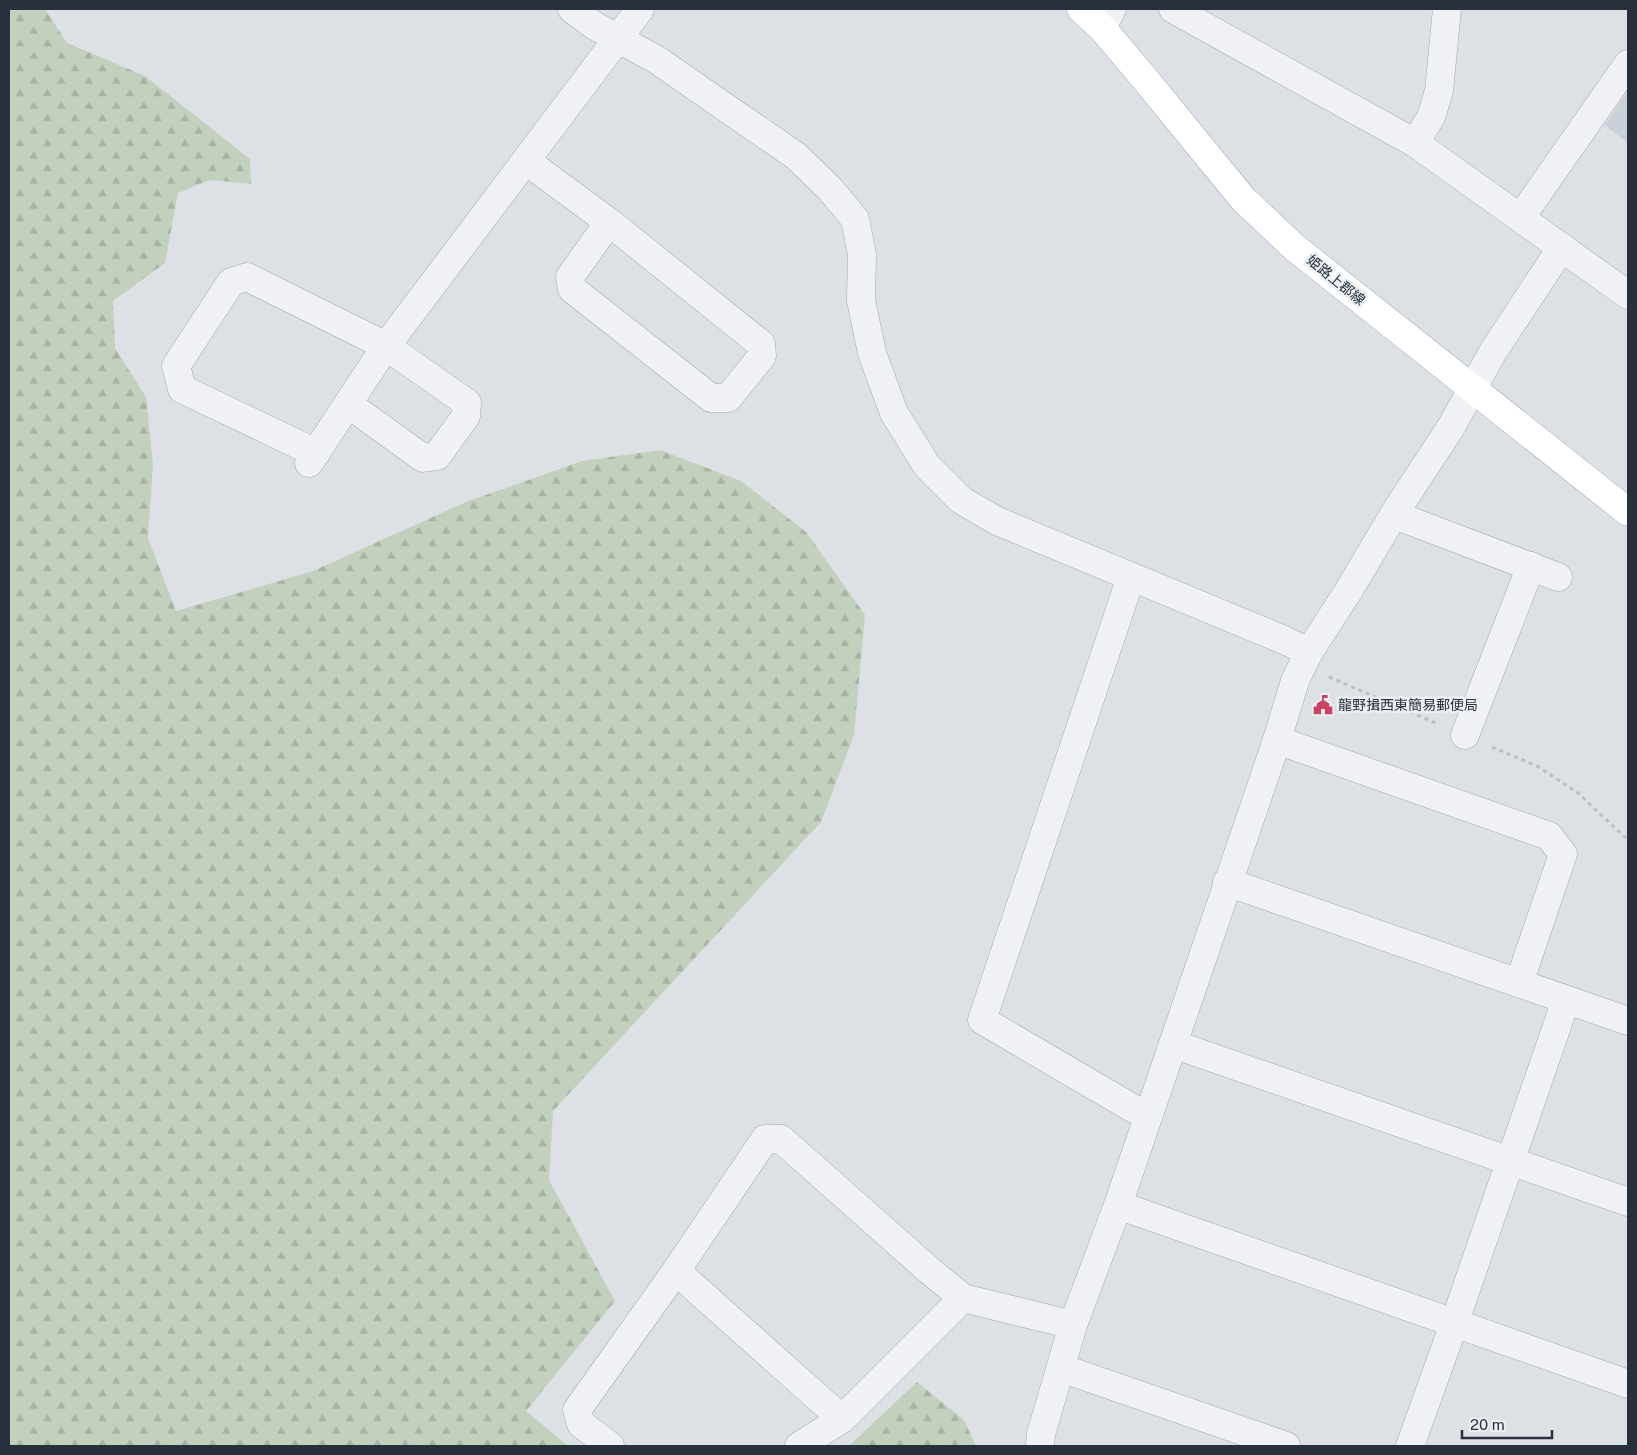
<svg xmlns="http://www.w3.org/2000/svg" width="1637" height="1455" viewBox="0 0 1637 1455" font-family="'Public Sans','Noto Sans JP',sans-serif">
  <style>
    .built { fill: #cbd0d8 }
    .forest { fill: url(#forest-firs) }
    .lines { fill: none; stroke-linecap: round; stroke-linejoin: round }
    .minor-casing { stroke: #a3a8b0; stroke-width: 29 }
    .primary-casing { stroke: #9ca6b2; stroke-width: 29 }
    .path { stroke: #bbbfc5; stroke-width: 3; stroke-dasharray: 4 4; stroke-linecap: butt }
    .minor { stroke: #eff1f5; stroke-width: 28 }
    .primary { stroke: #fff; stroke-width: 28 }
    .labels { text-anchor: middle; stroke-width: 5; stroke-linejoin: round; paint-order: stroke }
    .street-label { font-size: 14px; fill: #27303c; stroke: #ecf0f4 }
    .poi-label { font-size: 14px; fill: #27303c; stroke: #ecf0f4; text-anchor: start }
  </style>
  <defs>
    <pattern id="forest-firs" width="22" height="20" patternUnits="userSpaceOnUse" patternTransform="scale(1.25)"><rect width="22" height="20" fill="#c4d0be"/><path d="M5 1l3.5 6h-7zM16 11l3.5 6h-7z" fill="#a8b3a4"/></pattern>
  </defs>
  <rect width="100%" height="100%" fill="#dde1e6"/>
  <path class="built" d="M1628 91V143L1605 125Z"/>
  <g class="forest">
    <path d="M9 9H45L67 43 145 76 250 159 251 184 210 180 178 193 165 263 113 301 115 348 146 397 153 464 148 538 176 611 313 571 466 502 582 461 660 450 741 481 806 532 865 615 854 735 821 822 553 1111 549 1180 615 1301 526 1411 568 1446H9Z"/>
    <path d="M917 1382 964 1420 976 1446H849Z"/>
  </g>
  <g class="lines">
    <defs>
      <g id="minor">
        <path d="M572 9 595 26 657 60 796 156 830 189 855 219 862 255 861 300 872 353 894 413 927 466 961 500 997 521 1284 640 1309 652"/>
        <path d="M1173 9 1415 143 1628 295"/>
        <path d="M1102 28 1112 9"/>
        <path d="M1415 143 1431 117 1439 91 1447 9"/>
        <path d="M526 161 609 222 761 344 762 356 728 398H711L572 289 570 277 609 222"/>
        <path d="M1521 217 1628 64"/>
        <path d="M316 453 182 389 176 366 231 282 247 277 386 346 467 403 466 416 437 456 423 458 348 404"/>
        <path d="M309 463 386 346 640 9"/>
        <path d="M1394 514 1405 519 1558 577"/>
        <path d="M1131 577 982 1020 1134 1109 1148 1115"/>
        <path d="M1465 735 1531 566"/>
        <path d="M1277 740 1549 836 1563 854 1519 983"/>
        <path d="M1227 882 1628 1021"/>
        <path d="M1173 1044 1628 1202"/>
        <path d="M1118 1205 1628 1384"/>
        <path d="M676 1271 765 1139H781L930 1271 963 1298 842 1419 799 1446"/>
        <path d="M963 1298 1073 1325"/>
        <path d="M1061 1368 1286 1446"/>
        <path d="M610 1446 581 1424 577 1410 676 1271 842 1419"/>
        <path d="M1040 1446 1041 1434 1073 1325 1118 1205 1277 740 1295 681 1309 652 1349 590 1394 514 1451 427 1494 350 1562 247"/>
        <path d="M1410 1446 1454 1324 1566 1000"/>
      </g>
      <path id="primary" d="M1081 9 1102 28 1145 79 1243 199 1294 247 1628 512"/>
    </defs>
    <use href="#minor" class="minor-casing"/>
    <use href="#primary" class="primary-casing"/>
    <g class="path">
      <path d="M1329 677 1438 724"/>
      <path d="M1492 747 1537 766 1578 793 1628 840"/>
    </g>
    <use href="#minor" class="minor"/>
    <use href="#primary" class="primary"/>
  </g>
  <defs>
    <symbol id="civic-bare" viewBox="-9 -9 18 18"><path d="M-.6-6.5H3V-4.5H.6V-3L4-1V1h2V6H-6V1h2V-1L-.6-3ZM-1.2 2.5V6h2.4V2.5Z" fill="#ca4360" stroke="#ecf0f4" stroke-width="2.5" paint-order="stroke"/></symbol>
  </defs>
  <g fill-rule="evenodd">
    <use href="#civic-bare" x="1309" y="691" width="28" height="28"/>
  </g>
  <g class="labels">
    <g class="street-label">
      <text transform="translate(1336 280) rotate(39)" y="5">姫路上郡線</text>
    </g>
    <g class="poi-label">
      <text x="1338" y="710">龍野揖西東簡易郵便局</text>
    </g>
  </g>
  <rect width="1637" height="1455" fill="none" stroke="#27303c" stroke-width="20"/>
  <path d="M1462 1430v8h90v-8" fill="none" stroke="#27303c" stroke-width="2.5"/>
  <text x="1470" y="1430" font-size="15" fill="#27303c" stroke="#ecf0f4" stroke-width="4" paint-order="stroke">20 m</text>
</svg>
